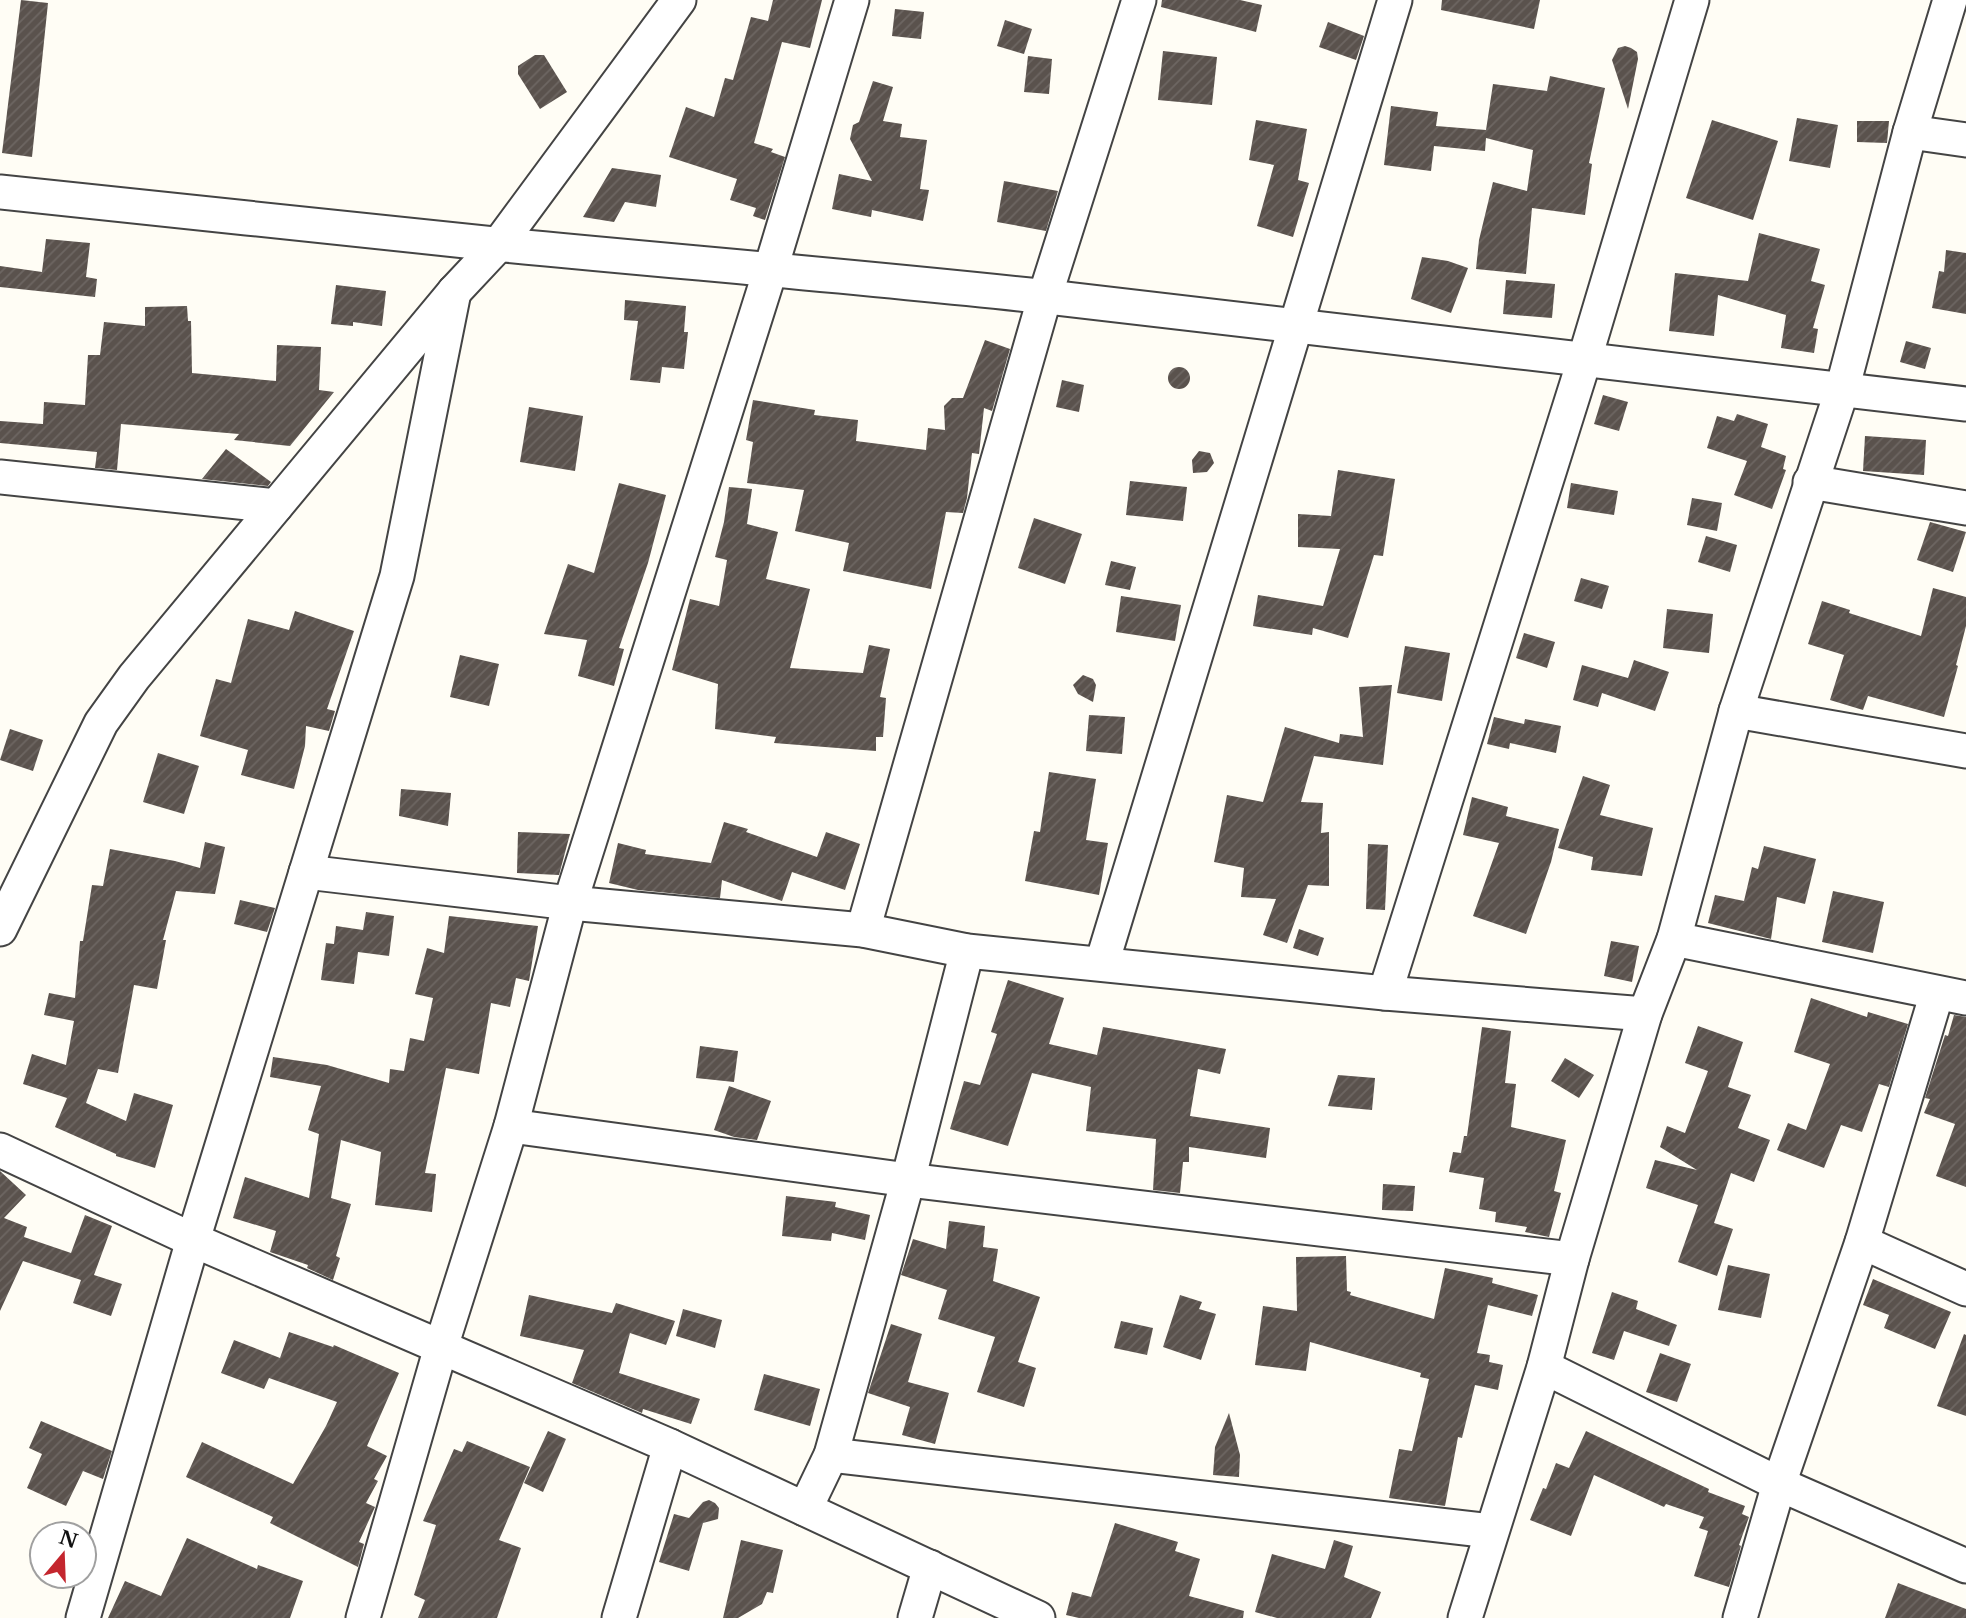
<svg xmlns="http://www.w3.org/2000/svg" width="1966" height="1618" viewBox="0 0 1966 1618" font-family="'Libre Baskerville',serif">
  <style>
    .building { fill: url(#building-hatch) }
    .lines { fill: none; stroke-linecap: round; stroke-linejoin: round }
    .minor-casing { stroke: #444; stroke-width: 37 }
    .minor { stroke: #fff; stroke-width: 33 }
  </style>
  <defs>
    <pattern id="building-hatch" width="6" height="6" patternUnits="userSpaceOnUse" patternTransform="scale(1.75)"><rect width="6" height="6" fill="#5a524d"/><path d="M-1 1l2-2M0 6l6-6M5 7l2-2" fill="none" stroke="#6d6662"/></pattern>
  </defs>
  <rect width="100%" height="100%" fill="#fffdf5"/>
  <g class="building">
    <path d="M21 0 48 3 32 157 2 153Z"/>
    <path d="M773 0H822L810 48 782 42 754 143 773 149 771 152 785 157 765 220 753 216 756 208 730 200 737 179 669 157 686 107 714 117 725 78 733 80 751 17 768 21Z"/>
    <path d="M1162 0H1240L1262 5 1256 32 1161 7Z"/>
    <path d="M1442 0H1540L1534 29 1441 10Z"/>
    <path d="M895 9 924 12 921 39 892 36Z"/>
    <path d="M1005 20 1032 29 1024 54 997 46Z"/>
    <path d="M1328 22 1364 36 1356 60 1319 47Z"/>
    <path d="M1625 46 1631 48 1637 52 1638 59 1628 109 1612 60 1618 48Z"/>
    <path d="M1163 51 1217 57 1212 105 1158 100Z"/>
    <path d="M535 55H544L567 92 540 109 518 74V66Z"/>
    <path d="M1028 56 1052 59 1049 94 1024 92Z"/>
    <path d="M1550 76 1605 88 1589 163 1592 164 1585 215 1532 208 1526 274 1476 269 1479 240 1493 182 1527 191 1533 150 1486 138 1485 151 1434 146 1431 171 1384 165 1391 106 1438 112 1436 126 1486 130 1493 84 1547 91Z"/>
    <path d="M873 81 893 87 883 121 902 124 900 137 927 140 920 189 929 190 923 221 872 210 871 217 832 209 839 174 872 181 850 139 853 125 859 122Z"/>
    <path d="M1797 118 1838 125 1830 168 1789 161Z"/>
    <path d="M1256 120 1307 129 1298 180 1309 183 1293 237 1257 226 1274 165 1249 160Z"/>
    <path d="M1712 120 1778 141 1753 220 1686 198Z"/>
    <path d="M1857 121H1889L1887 143 1857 142Z"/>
    <path d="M612 168 661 175 656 207 625 202 614 222 583 217Z"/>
    <path d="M1004 181 1058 191 1046 231 997 222Z"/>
    <path d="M1759 233 1820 249 1811 281 1825 285 1813 328 1818 329 1814 353 1781 348 1786 315 1718 295 1714 336 1669 331 1675 273 1748 281Z"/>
    <path d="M46 239 90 243 86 277 97 279 95 297 0 287V266L42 272Z"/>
    <path d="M1946 250 1966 253V314L1932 308 1939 271 1944 272Z"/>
    <path d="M1422 257 1448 261 1468 268 1451 313 1411 299Z"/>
    <path d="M1506 280 1555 284 1552 318 1503 314Z"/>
    <path d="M336 285 386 291 382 326 353 322V326L331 324Z"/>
    <path d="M625 300 686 306 684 332H688L684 369 662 367 660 383 630 380 638 321 624 320Z"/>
    <path d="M187 306 188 321H191L192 373 276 381 277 345 321 347 319 390 334 392 290 446 234 440 239 434 121 424 117 470 95 468 97 452 0 443V421L43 424 44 402 85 405 88 355H100L104 322 145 326V307Z"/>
    <path d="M985 340 1010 349 992 411 984 408 979 454 972 453 967 498 963 513 946 512 931 589 843 571 849 543 795 531 804 490 747 483 753 442 746 440 753 400 815 410 814 415 858 420 856 441 926 450 928 428 945 430 944 406 952 398H963Z"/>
    <path d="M1906 341 1931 348 1925 369 1900 362Z"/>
    <circle cx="1179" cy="378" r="11"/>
    <path d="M1062 380 1084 385 1079 412 1056 407Z"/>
    <path d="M1603 395 1628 402 1619 431 1594 424Z"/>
    <path d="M529 407 583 416 575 471 520 462Z"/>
    <path d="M1737 414 1768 424 1761 447 1786 456 1783 469 1786 470 1772 509 1734 495 1747 461 1707 448 1717 416 1734 421Z"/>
    <path d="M1865 436 1926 440 1924 475 1863 471Z"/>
    <path d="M226 449 271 482 268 486 202 479Z"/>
    <path d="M1199 451 1210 453 1214 463 1207 472 1193 473 1192 460Z"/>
    <path d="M1338 470 1395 479 1383 556 1374 555 1348 638 1313 628 1312 635 1253 626 1258 595 1323 606 1340 549 1298 547V514L1331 516Z"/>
    <path d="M1130 481 1187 487 1183 521 1126 515Z"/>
    <path d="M619 483 666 495 648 563 619 648 624 649 614 686 578 676 587 640 544 634 568 564 594 573Z"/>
    <path d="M1571 483 1618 491 1614 515 1567 508Z"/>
    <path d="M729 487 752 489 747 524 778 532 766 579 810 589 790 668 863 673 869 645 890 649 880 697 886 698 883 737H876V751L774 743 776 737 715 729 718 684 672 670 690 599 719 606 727 560 715 557 724 522Z"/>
    <path d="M1692 498 1722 503 1717 531 1687 525Z"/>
    <path d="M1034 518 1082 534 1065 584 1018 568Z"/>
    <path d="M1930 522 1966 532 1953 572 1917 560Z"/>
    <path d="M1706 536 1737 545 1730 572 1698 562Z"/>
    <path d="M1111 561 1136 567 1130 590 1105 585Z"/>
    <path d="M1581 578 1609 586 1602 609 1574 601Z"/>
    <path d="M1933 588 1966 597V626L1956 665 1958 666 1944 717 1868 696 1863 710 1830 700 1844 655 1808 644 1822 601 1850 610 1849 613 1921 636Z"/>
    <path d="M1121 596 1181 605 1175 641 1116 632Z"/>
    <path d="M1667 609 1713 614 1709 653 1663 648Z"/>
    <path d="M295 611 354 631 327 709 335 711 329 731 306 726 305 746 294 789 241 775 248 750 200 736 216 679 231 683 248 619 289 630Z"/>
    <path d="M1524 633 1555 642 1547 668 1516 658Z"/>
    <path d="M1405 646 1450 653 1442 701 1397 693Z"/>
    <path d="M460 655 499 664 489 706 450 697Z"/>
    <path d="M1634 660 1669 672 1655 711 1602 693 1598 707 1573 700 1582 665 1628 678Z"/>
    <path d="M1083 675 1093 679 1096 685 1093 702 1078 694 1073 685Z"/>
    <path d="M1392 685 1383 765 1314 756 1301 802 1323 803 1321 833 1329 832V886L1308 885 1287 943 1263 935 1276 899 1241 897 1244 868 1214 862 1227 795 1263 802 1285 727 1339 743 1340 734 1363 737 1359 687Z"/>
    <path d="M1089 715 1125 717 1122 754 1086 751Z"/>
    <path d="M1494 717 1524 724 1525 719 1561 726 1556 753 1510 743 1509 749 1487 744Z"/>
    <path d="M10 729 43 740 33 771 0 760Z"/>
    <path d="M158 753 199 766 184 814 143 802Z"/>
    <path d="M1049 772 1096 779 1086 840 1108 843 1099 895 1025 881 1034 831 1040 832Z"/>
    <path d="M1583 776 1610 785 1600 815 1653 828 1642 876 1591 870 1593 857 1558 848Z"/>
    <path d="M401 789 451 793 448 826 399 816Z"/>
    <path d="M1472 797 1508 807 1506 816 1559 829 1551 862 1526 934 1473 916 1499 843 1463 835Z"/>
    <path d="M724 822 748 829 746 832 817 857 826 832 860 844 845 890 792 872 782 901 722 880 720 898 638 890 609 883 618 843 646 850 645 854 711 863Z"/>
    <path d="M518 832 570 834 559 875 517 873Z"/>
    <path d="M205 842 225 847 215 894 176 891 163 940H166L157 989 134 985 118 1073 98 1069 86 1103 126 1121 134 1093 173 1105 155 1168 116 1156V1154L55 1127 67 1098 23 1084 32 1054 66 1065 74 1021 44 1015 49 993 75 998 80 941H83L92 885 103 886 110 849 175 861 200 868Z"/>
    <path d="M1368 844 1388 845 1385 910 1366 909Z"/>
    <path d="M1764 846 1816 859 1805 904 1777 897 1771 939 1708 923 1715 895 1744 901 1752 867 1758 869Z"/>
    <path d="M1833 891 1884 902 1873 953 1822 942Z"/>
    <path d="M240 900 275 908 267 932 234 924Z"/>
    <path d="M366 912 394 916 389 956 358 952 354 984 321 980 326 943 334 944 336 926 363 930Z"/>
    <path d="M449 916 538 926 529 981 516 978 510 1007 491 1003 479 1074 446 1068 425 1173 436 1174 432 1212 375 1205 381 1152 341 1140 331 1198 351 1204 336 1256 340 1258 333 1280 307 1268 308 1265 270 1252 276 1231 233 1218 245 1177 309 1198 319 1134 308 1130 321 1086 270 1077 273 1057 327 1065 389 1083 390 1069 404 1071 410 1038 424 1041 433 998 415 994 427 948 444 953Z"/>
    <path d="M1299 929 1324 938 1318 956 1293 948Z"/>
    <path d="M1611 941 1639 946 1632 982 1604 976Z"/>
    <path d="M1008 980 1064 998 1049 1044 1097 1055 1103 1027 1226 1049 1220 1074 1198 1069 1190 1116 1270 1128 1266 1158 1189 1147V1162H1183L1180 1193 1153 1190 1156 1139 1086 1131 1091 1087 1032 1073 1008 1146 950 1129 964 1081 980 1085 997 1034 991 1032Z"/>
    <path d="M1811 998 1867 1017 1868 1012 1908 1024 1889 1087 1879 1084 1862 1132 1841 1125 1824 1168 1777 1150 1788 1123 1806 1130 1830 1064 1794 1052Z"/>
    <path d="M1954 1015 1966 1017V1187L1936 1176 1955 1124 1924 1113 1930 1099 1925 1098 1945 1035 1948 1036Z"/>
    <path d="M1698 1026 1743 1042 1728 1087 1751 1095 1738 1128 1770 1140 1754 1182 1731 1173 1714 1223 1733 1229 1717 1276 1678 1262 1698 1205 1646 1188 1655 1160 1697 1170 1660 1147 1667 1126 1685 1133 1708 1071 1685 1063Z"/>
    <path d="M1482 1027 1511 1031 1505 1083 1516 1084 1511 1127 1566 1140 1554 1191 1561 1193 1549 1237 1525 1232 1527 1227 1495 1222 1496 1212 1479 1209 1484 1178 1449 1172 1453 1152 1461 1153 1464 1136H1467Z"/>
    <path d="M700 1046 738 1051 734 1082 696 1078Z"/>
    <path d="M1565 1058 1594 1075 1579 1098 1551 1081Z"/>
    <path d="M1338 1075 1375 1078 1372 1110 1328 1106Z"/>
    <path d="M729 1086 771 1101 757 1140 734 1137 714 1130Z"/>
    <path d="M0 1171 26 1195 4 1218 27 1227 24 1237 71 1253 85 1215 112 1226 94 1275 122 1284 111 1316 73 1303 81 1280 23 1261 0 1311Z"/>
    <path d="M1383 1184 1415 1186 1413 1211 1382 1210Z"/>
    <path d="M786 1196 836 1202 835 1207 870 1215 865 1240 832 1233 831 1241 782 1236Z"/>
    <path d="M949 1221 985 1226 983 1247 998 1249 993 1281 1040 1297 1018 1362 1036 1368 1024 1407 977 1392 995 1337 938 1319 947 1290 901 1275 913 1239 946 1249Z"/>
    <path d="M1346 1256 1347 1291 1351 1292 1350 1295 1434 1319 1445 1268 1493 1278 1492 1283 1538 1295 1532 1316 1488 1305 1477 1353 1490 1355 1489 1362 1503 1365 1498 1390 1475 1385 1462 1438 1458 1437 1445 1506 1389 1498 1399 1449 1412 1451 1429 1379 1420 1377 1421 1373 1310 1342 1306 1371 1255 1365 1263 1306 1297 1311 1296 1257Z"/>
    <path d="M1728 1265 1770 1274 1761 1318 1718 1310Z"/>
    <path d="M1873 1279 1951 1312 1935 1349 1884 1328 1889 1315 1863 1305Z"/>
    <path d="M1612 1292 1638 1301 1636 1309 1677 1325 1669 1346 1624 1331 1614 1360 1592 1353Z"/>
    <path d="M529 1295 612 1313 616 1303 675 1321 666 1345 630 1333 619 1373 700 1399 691 1424 643 1409 642 1413 572 1383 584 1350 520 1336Z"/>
    <path d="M1180 1295 1202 1302 1199 1309 1216 1314 1201 1360 1163 1347Z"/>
    <path d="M683 1309 722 1320 715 1348 676 1336Z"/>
    <path d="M1121 1321 1153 1328 1147 1355 1114 1348Z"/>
    <path d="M891 1324 922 1334 908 1382 949 1393 935 1444 902 1435 910 1407 868 1393Z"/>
    <path d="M289 1332 333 1347 334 1345 399 1373 367 1446 387 1456 374 1479 378 1481 366 1503 375 1507 359 1542 364 1544 358 1567 270 1523 273 1517 186 1477 202 1442 293 1484 326 1426 337 1402 269 1378 264 1389 221 1373 234 1340 280 1358Z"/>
    <path d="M1964 1334 1966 1335V1416L1937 1406Z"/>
    <path d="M1660 1353 1691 1364 1677 1402 1646 1392Z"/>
    <path d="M764 1374 820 1389 810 1426 754 1410Z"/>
    <path d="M1229 1413 1240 1455 1239 1477 1213 1475 1215 1447Z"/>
    <path d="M41 1421 112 1451 103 1479 83 1471 66 1506 27 1488 42 1454 29 1448Z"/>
    <path d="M548 1431 566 1439 543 1492 524 1483Z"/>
    <path d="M1586 1431 1709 1489 1708 1492 1745 1506 1742 1514 1749 1517 1739 1545 1741 1546 1729 1587 1694 1576 1708 1531 1699 1528 1704 1517 1666 1504 1664 1507 1594 1475 1571 1536 1530 1520 1543 1488 1546 1489 1556 1463 1569 1468Z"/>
    <path d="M467 1441 530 1467 499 1540 521 1548 497 1618H418L425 1600 414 1595 436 1525 423 1521 454 1449 462 1452Z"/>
    <path d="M709 1500 715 1503 719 1508 718 1519 703 1523 689 1571 659 1562 674 1514 689 1518 703 1502Z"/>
    <path d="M1115 1523 1178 1542 1175 1551 1200 1559 1189 1596 1244 1611 1243 1618H1079L1066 1615 1072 1592 1091 1597Z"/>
    <path d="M187 1538 257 1569 258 1565 303 1581 290 1618H108L125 1581 161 1596Z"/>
    <path d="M741 1540 783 1550 773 1593 767 1592 762 1604 738 1618H723Z"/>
    <path d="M1334 1540 1353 1546 1344 1577 1381 1592 1371 1618H1277L1255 1612 1272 1554 1325 1569Z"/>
    <path d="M1898 1583 1966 1609V1618H1885Z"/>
  </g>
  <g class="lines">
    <defs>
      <g id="minor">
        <path d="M1910 132 1966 140"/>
        <path d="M0 192C165 209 329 227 494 244 679 262 864 277 1048 297 1354 330 1660 371 1966 404"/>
        <path d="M0 477 276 506"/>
        <path d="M1810 482 1966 508"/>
        <path d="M1736 711 1966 751"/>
        <path d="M306 872 570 903 863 930 967 951 1385 993 1645 1014"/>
        <path d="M0 929 101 723 134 677 454 292 499 244 679 0"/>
        <path d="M863 930 1045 296 1139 0"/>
        <path d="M1674 939 1966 998"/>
        <path d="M1102 963 1395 0"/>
        <path d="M1385 993 1584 361 1692 0"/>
        <path d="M511 1126 908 1180 1572 1259"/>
        <path d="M0 1150 193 1240 670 1446 1038 1618"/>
        <path d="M1862 1242 1966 1289"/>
        <path d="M1544 1367 1779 1484 1966 1566"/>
        <path d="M831 1455 1491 1531"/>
        <path d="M805 1509 831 1455 908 1180 967 951"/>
        <path d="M83 1618 193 1240 397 576 454 292"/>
        <path d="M363 1618 441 1347 511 1126 570 903 771 268 852 0"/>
        <path d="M619 1618 670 1446"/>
        <path d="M915 1618 930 1567"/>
        <path d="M1465 1618 1544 1367 1572 1259 1645 1014 1674 939 1736 711 1842 390 1910 132 1950 0"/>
        <path d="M1740 1618 1779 1484 1862 1242 1937 993"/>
      </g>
    </defs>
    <use href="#minor" class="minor-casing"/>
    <use href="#minor" class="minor"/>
  </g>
  <g transform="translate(63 1555) rotate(19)"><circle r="33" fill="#ffffff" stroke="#a0a0a0" stroke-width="2"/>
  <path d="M0-5L12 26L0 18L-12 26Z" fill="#c4262e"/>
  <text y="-10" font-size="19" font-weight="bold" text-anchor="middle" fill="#111111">N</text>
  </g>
</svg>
